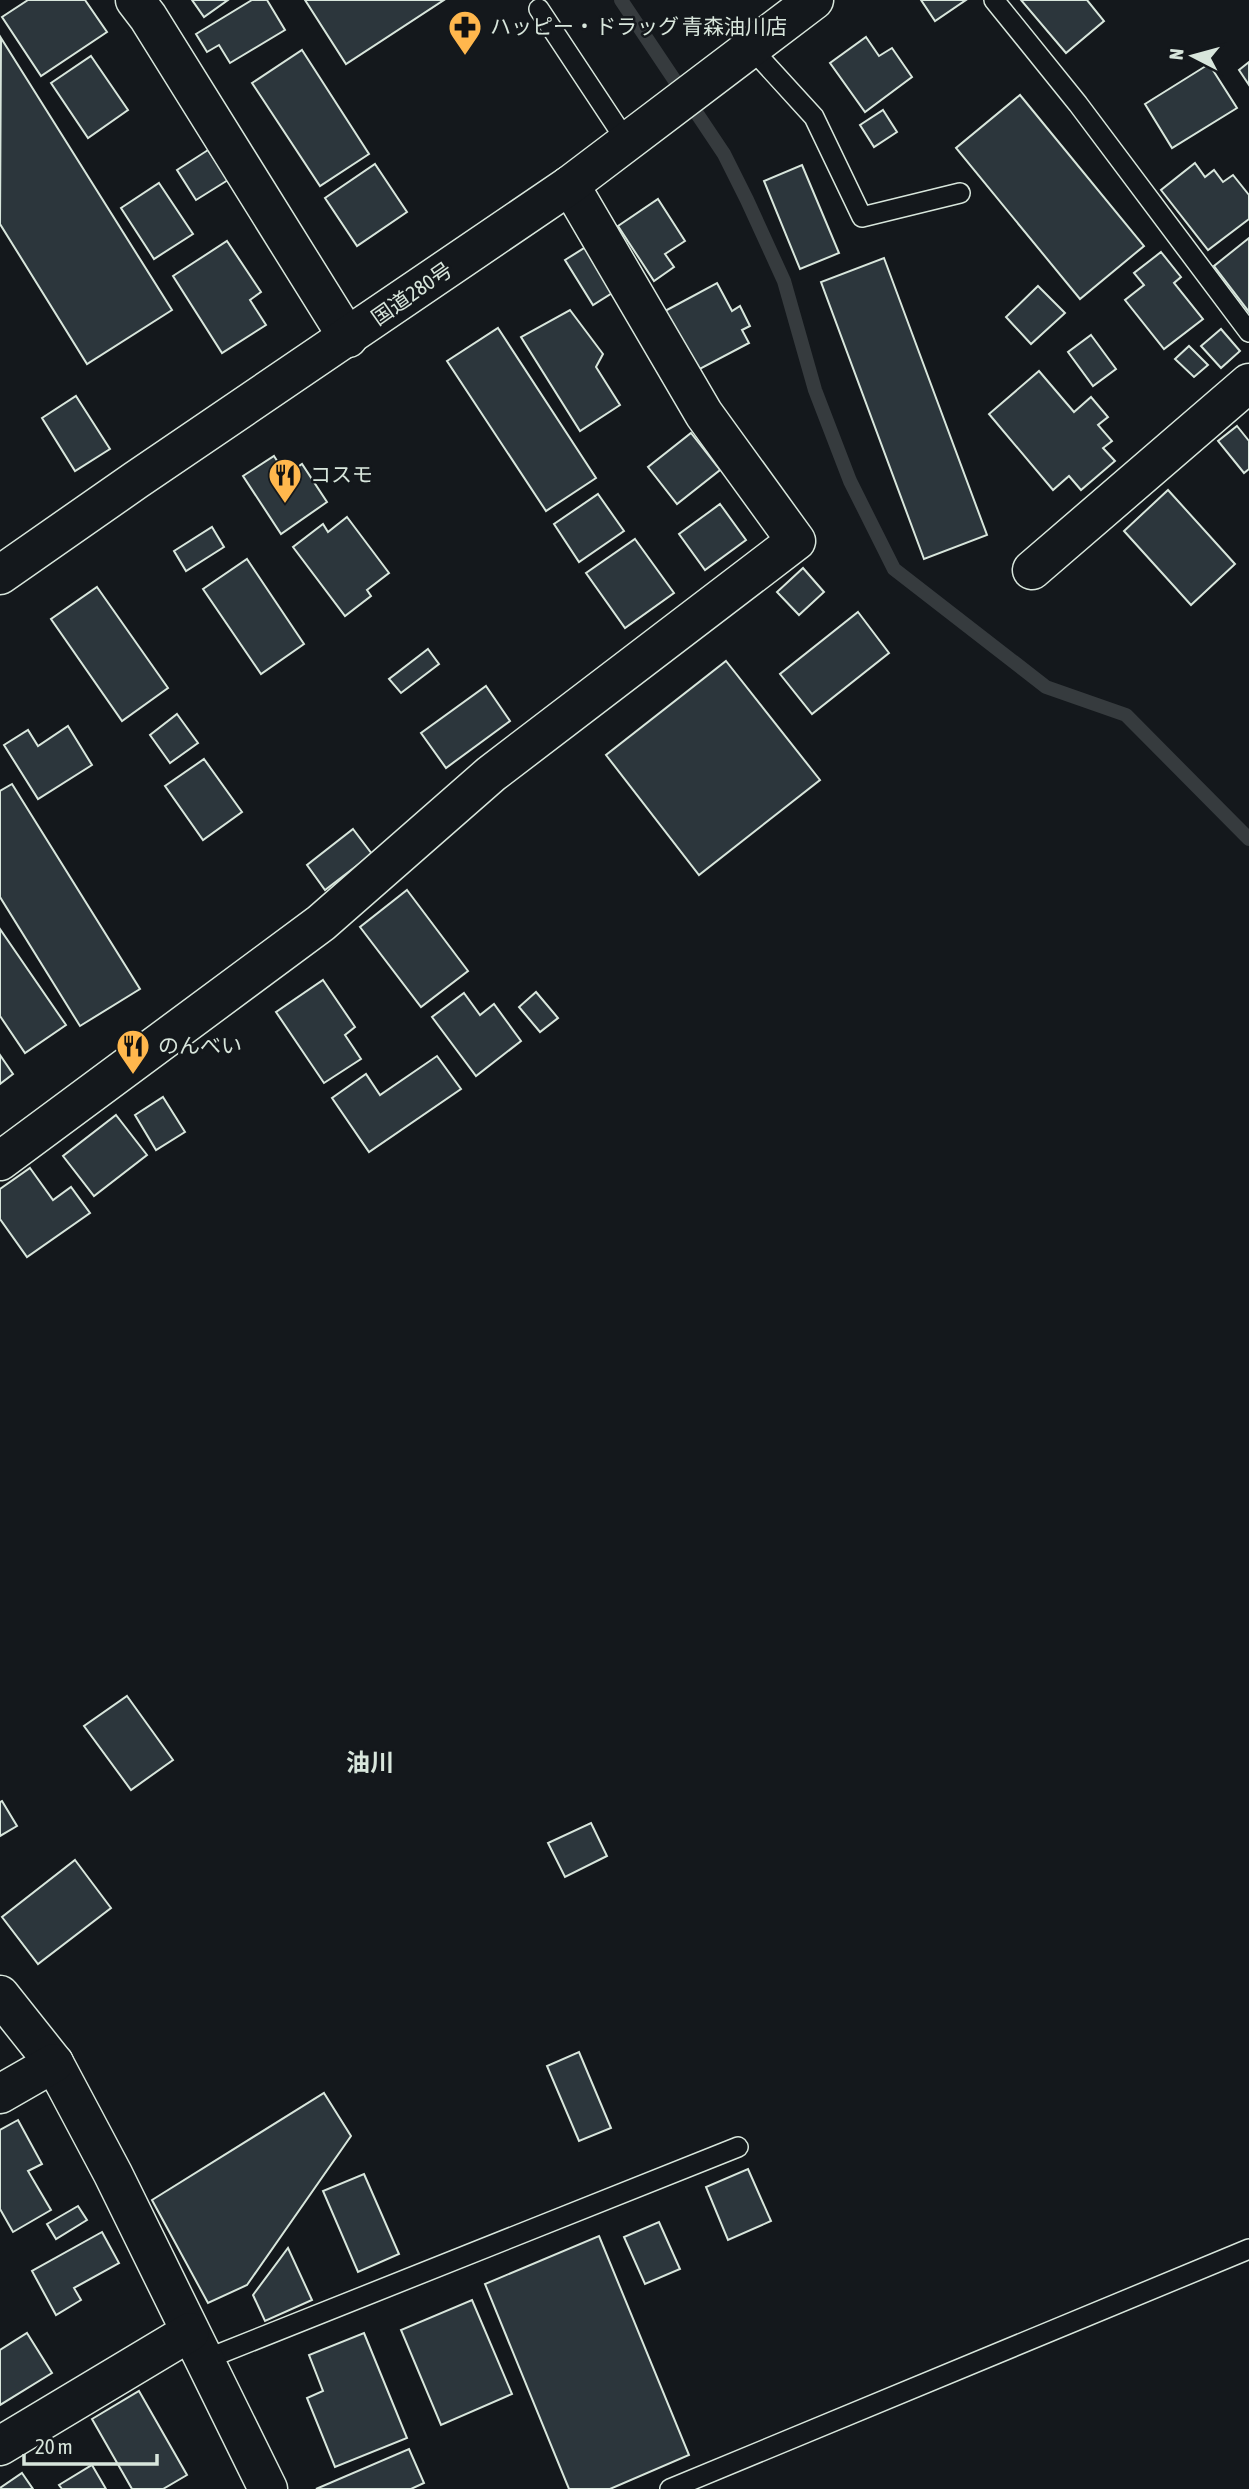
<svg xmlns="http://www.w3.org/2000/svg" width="1249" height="2489" viewBox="0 0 1249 2489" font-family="'Asap Condensed','Noto Sans JP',sans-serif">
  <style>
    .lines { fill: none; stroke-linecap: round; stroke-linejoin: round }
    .stream { stroke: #363b3e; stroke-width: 14 }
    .building { fill: #2c363c; stroke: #d8e6dc; stroke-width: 2 }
    .lane-casing { stroke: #d8e6dc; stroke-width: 22 }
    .street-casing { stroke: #d8e6dc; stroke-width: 41 }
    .highway-casing { stroke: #d8e6dc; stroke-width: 41 }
    .lane { stroke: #14181c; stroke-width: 19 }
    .street { stroke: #14181c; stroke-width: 38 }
    .highway { stroke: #14181c; stroke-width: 38 }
    .labels { text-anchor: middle; stroke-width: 5; stroke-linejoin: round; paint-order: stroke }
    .poi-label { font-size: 21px; fill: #d8e6dc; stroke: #14181c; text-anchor: start }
    .street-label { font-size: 21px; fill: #d8e6dc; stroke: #14181c }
    .quarter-label { font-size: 24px; font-weight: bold; fill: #d8e6dc; stroke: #14181c }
  </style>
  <rect width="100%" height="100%" fill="#14181c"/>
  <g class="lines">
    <path class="stream" d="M621 0 724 154 747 200 784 281 815 390 850 481 894 569 1046 687 1126 715 1249 839"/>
  </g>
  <g class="building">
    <path d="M28 0H85L107 32 41 76 2 17Z"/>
    <path d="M192 0H228L204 17Z"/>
    <path d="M252 0H267L285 30 230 63 219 45 207 52 196 34Z"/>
    <path d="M305 0H444L346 64Z"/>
    <path d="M921 0H966L935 21Z"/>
    <path d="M1021 0H1087L1104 21 1066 53Z"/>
    <path d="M866 37 879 56 892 48 912 77 865 112 830 63Z"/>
    <path d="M1 38 172 310 87 364 0 224Z"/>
    <path d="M302 50 369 154 320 186 252 83Z"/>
    <path d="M91 56 128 110 88 138 51 83Z"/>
    <path d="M1249 62V85L1239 70Z"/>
    <path d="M1209 64 1237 108 1172 148 1145 104Z"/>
    <path d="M1020 95 1144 246 1080 299 956 148Z"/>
    <path d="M883 110 897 132 874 147 860 125Z"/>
    <path d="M208 150 228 180 196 200 177 170Z"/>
    <path d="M1195 163 1205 177 1214 170 1223 182 1233 175 1249 195V219L1208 250 1161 190Z"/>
    <path d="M375 164 407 212 357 246 325 198Z"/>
    <path d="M802 165 839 253 800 269 764 181Z"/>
    <path d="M159 183 193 234 154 259 121 208Z"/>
    <path d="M658 199 685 241 665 254 674 267 654 281 618 226Z"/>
    <path d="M1249 238V312L1214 266Z"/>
    <path d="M227 241 261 292 250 300 266 325 222 353 173 276Z"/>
    <path d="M589 245 617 290 593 305 565 260Z"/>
    <path d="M1161 252 1181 277 1174 283 1203 319 1164 349 1125 300 1144 285 1134 273Z"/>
    <path d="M884 258 987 535 924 559 821 282Z"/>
    <path d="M717 283 732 311 740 306 750 326 742 330 749 343 696 371 665 311Z"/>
    <path d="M1038 286 1065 313 1031 344 1006 317Z"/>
    <path d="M570 310 603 354 596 367 620 405 580 431 521 337Z"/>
    <path d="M498 328 596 478 546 511 447 361Z"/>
    <path d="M1221 329 1240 351 1221 368 1201 346Z"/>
    <path d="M1091 335 1116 369 1093 386 1068 352Z"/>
    <path d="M1189 346 1208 365 1194 377 1175 359Z"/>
    <path d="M1039 371 1074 412 1091 397 1108 417 1098 425 1112 441 1103 448 1115 461 1081 490 1069 476 1053 490 989 414Z"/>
    <path d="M76 396 110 449 75 471 42 418Z"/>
    <path d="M1237 426 1249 441V469L1244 473 1218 441Z"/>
    <path d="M691 433 720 470 677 504 648 467Z"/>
    <path d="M274 456 286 475 302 464 327 502 281 534 243 476Z"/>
    <path d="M1168 490 1235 564 1191 605 1124 531Z"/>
    <path d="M598 494 624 531 579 562 554 524Z"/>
    <path d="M720 504 746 540 705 570 679 534Z"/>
    <path d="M347 517 389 573 367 590 371 596 345 616 293 547 323 524 328 532Z"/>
    <path d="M212 527 224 547 186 571 174 551Z"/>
    <path d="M635 539 674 593 625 628 586 573Z"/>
    <path d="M247 559 304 644 261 674 203 589Z"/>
    <path d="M803 568 824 592 799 615 777 592Z"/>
    <path d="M97 587 168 688 122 721 51 619Z"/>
    <path d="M858 612 889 653 812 714 780 674Z"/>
    <path d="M428 649 439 664 401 693 389 679Z"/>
    <path d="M726 661 820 780 699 875 606 755Z"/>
    <path d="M486 686 510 721 446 768 421 733Z"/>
    <path d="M177 714 198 743 170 763 150 735Z"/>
    <path d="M68 726 92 765 38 799 4 745 28 730 38 746Z"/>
    <path d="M204 759 242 812 203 840 165 786Z"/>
    <path d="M12 784 140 989 80 1026 0 897V791Z"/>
    <path d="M353 829 372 854 325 890 307 865Z"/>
    <path d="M407 890 468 971 421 1007 360 927Z"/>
    <path d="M0 929 66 1025 25 1053 0 1016Z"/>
    <path d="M323 980 355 1027 345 1035 361 1059 324 1083 276 1012Z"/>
    <path d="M536 992 558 1018 540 1032 519 1007Z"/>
    <path d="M464 993 480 1015 494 1004 521 1041 476 1076 432 1017Z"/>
    <path d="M0 1055 13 1074 0 1084Z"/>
    <path d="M437 1056 461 1089 369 1152 332 1098 366 1074 380 1095Z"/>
    <path d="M163 1097 185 1132 156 1150 135 1115Z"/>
    <path d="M116 1115 147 1155 94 1196 63 1156Z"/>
    <path d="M30 1168 53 1200 71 1187 90 1213 27 1257 0 1219V1189Z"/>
    <path d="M127 1696 173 1760 131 1790 84 1726Z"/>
    <path d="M2 1801 17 1826 0 1836V1802Z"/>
    <path d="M591 1823 607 1856 565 1877 548 1843Z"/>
    <path d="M75 1860 111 1908 38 1964 2 1917Z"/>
    <path d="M579 2052 611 2128 579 2141 547 2066Z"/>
    <path d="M324 2093 351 2136 247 2285 208 2303 152 2200Z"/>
    <path d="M18 2120 42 2164 28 2171 51 2210 13 2232 0 2209V2130Z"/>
    <path d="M748 2169 771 2221 728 2240 706 2187Z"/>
    <path d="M364 2174 399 2254 358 2272 323 2191Z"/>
    <path d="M78 2206 87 2220 56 2239 47 2224Z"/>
    <path d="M659 2222 680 2269 645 2284 624 2237Z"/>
    <path d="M102 2232 119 2263 74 2288 81 2300 56 2315 32 2271Z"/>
    <path d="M599 2236 689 2455 610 2489H569L485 2284Z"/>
    <path d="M288 2248 312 2300 265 2321 253 2295Z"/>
    <path d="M472 2300 512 2394 441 2425 401 2330Z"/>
    <path d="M27 2333 52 2373 0 2405V2350Z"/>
    <path d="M364 2333 407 2438 335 2467 307 2398 323 2391 309 2355Z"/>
    <path d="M139 2391 187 2475 163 2489H132L92 2419Z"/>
    <path d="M409 2449 424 2483 411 2489H316Z"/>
    <path d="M92 2465 106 2489H62L59 2485Z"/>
    <path d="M22 2473 33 2489H1L0 2488Z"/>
  </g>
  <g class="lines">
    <defs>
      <g id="lane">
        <path d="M994 0 1078 104 1249 332"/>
        <path d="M539 9 627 142"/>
        <path d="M751 48 814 117 862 217 960 193"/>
        <path d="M204 2360 738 2147"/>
        <path d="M670 2489 1249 2249"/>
      </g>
      <g id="street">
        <path d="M135 0 148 17 348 338"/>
        <path d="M1032 570 1249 383"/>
        <path d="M0 1161 321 923 491 774 796 541 704 414 570 185"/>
        <path d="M0 1995 54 2063 113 2174 268 2489"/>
        <path d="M0 2094 54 2063"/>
        <path d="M0 2446 190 2332"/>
      </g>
      <path id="highway" d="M0 575 136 480 570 185 814 0"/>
    </defs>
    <use href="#lane" class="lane-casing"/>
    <use href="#street" class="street-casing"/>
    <use href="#highway" class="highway-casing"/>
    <use href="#lane" class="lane"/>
    <use href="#street" class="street"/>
    <use href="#highway" class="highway"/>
  </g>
  <defs>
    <symbol id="pharmacy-pin" viewBox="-11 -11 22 30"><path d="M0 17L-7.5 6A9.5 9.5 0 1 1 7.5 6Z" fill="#ffb74d" stroke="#14181c"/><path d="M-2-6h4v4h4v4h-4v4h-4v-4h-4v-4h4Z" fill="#111"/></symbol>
    <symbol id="restaurant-pin" viewBox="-11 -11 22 30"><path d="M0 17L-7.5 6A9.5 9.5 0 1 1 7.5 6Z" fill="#ffb74d" stroke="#14181c"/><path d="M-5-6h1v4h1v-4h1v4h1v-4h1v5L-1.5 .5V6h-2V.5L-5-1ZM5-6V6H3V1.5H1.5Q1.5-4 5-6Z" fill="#111"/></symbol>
  </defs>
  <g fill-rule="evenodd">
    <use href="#pharmacy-pin" x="446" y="8" width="38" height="52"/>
    <use href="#restaurant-pin" x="266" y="456" width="38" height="52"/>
    <use href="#restaurant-pin" x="114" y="1027" width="38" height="52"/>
  </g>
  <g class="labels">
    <g class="poi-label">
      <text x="490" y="34">ハッピー・ドラッグ 青森油川店</text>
      <text x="310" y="482">コスモ</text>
      <text x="158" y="1053">のんべい</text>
    </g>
    <g class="street-label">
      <text transform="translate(412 294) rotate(-35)" y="7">国道280号</text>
    </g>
    <g class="quarter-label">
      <text x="370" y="1771">油川</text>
    </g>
  </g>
  <g transform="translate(1193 56) rotate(276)" stroke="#14181c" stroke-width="5" paint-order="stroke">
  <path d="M0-5L12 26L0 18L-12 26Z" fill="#d8e6dc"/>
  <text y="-10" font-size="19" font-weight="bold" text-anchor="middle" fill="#d8e6dc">N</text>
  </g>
  <path d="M24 2454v10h133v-10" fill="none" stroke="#d8e6dc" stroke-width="3.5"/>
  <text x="35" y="2454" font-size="21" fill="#d8e6dc" stroke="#14181c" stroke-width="5" paint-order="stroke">20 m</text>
</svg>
